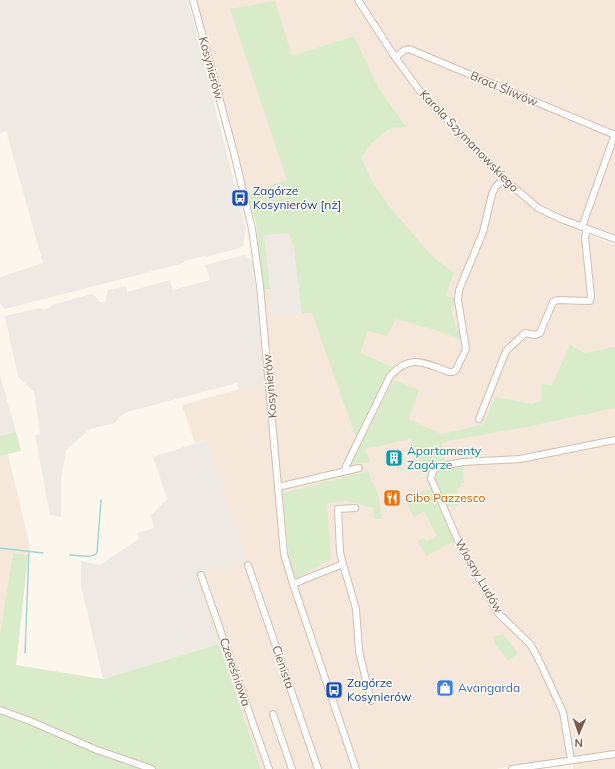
<svg xmlns="http://www.w3.org/2000/svg" width="615" height="769" viewBox="0 0 615 769" font-family="Mulish,sans-serif">
  <style>
    .residential { fill: #f5e8da }
    .industrial { fill: #efe9e4 }
    .green { fill: #d8ecc9 }
    .lines { fill: none; stroke-linecap: round; stroke-linejoin: round }
    .stream { stroke: #a5d3da; stroke-width: 1.5 }
    .street-casing { stroke: #d1beb0; stroke-width: 8 }
    .street { stroke: #fff; stroke-width: 6 }
    .labels { text-anchor: middle; stroke-width: 3; stroke-linejoin: round; paint-order: stroke }
    .street-label { font-size: 12px; fill: #7a5c4d; stroke: #fffaf3 }
    .transit-label { font-size: 12px; fill: #164399; stroke: #fffaf3; text-anchor: start }
    .culture-label { font-size: 12px; fill: #0d838f; stroke: #fffaf3; text-anchor: start }
    .food-label { font-size: 12px; fill: #c56008; stroke: #fffaf3; text-anchor: start }
    .shop-label { font-size: 12px; fill: #366cbe; stroke: #fffaf3; text-anchor: start }
  </style>
  <rect width="100%" height="100%" fill="#fdf6ec"/>
  <g class="residential">
    <path d="M196 0H615V235L585 225 579 231 615 245V752L495 769H261L195 577 246 560 205 440 195 443 182 405 265 382 263 289 256 223Z"/>
    <path d="M8 454 29 542 28 555 13 553 0 634V456Z"/>
    <path d="M615 758V769H573V764Z"/>
  </g>
  <g class="industrial">
    <path d="M0 0H188L246 229 243 247 206 257 205 256 192 259 184 261V263L5 309 0 303V277L43 263 6 131 0 133Z"/>
    <path d="M290 233 291 244 294 245V248L302 313 273 317 264 235Z"/>
    <path d="M245 255 253 261 265 383 239 389 237 383 127 412 119 417 115 423 90 429 66 450 61 479V517L50 515 35 435 40 434 34 392 18 377 5 316 40 308 42 310 49 308 52 305 91 294 95 296 100 302H104L107 301 106 296 108 290 126 286 127 292 170 280 173 290 210 280 205 265Z"/>
    <path d="M0 375 16 432 0 436Z"/>
    <path d="M206 440 247 560 196 577 219 644 103 679 81 586V561L100 565 139 539 137 533 154 528 151 515 167 499 153 457Z"/>
  </g>
  <g class="green">
    <path d="M275 1 292 56 354 36 378 87 406 127 390 128 371 144 361 157 372 181 388 205 433 257 454 273 445 296 454 298 455 305 451 308 456 328 460 332 462 340 432 329 396 319 387 336 368 331 360 353 393 367 383 382 356 438 312 313H302L294 248V245L291 244 290 233 264 235 270 289H263L256 223 248 193 287 180 230 9Z"/>
    <path d="M570 345 584 353 615 347V408L526 427 442 442 445 461 421 465 411 439 365 449 370 462 351 464 394 380 419 390 408 419 442 434 484 424 495 397 532 404 542 400V384L552 385Z"/>
    <path d="M16 432 21 451 0 456V436Z"/>
    <path d="M463 465 464 483H461V486L458 489V505L447 507 435 481V476L438 470Z"/>
    <path d="M368 471 378 495 382 519H374L373 508 347 501 327 503 331 559 297 578 294 577 289 556 283 493Z"/>
    <path d="M430 489H432L454 537V540L452 543 426 556 418 541 424 538 426 542 437 536 424 511 414 517C412 513 407 506 407 501 408 494 424 491 430 489Z"/>
    <path d="M13 553 28 555 16 665 103 679 219 644 261 769H0V634Z"/>
    <path d="M503 634 518 653 508 661 495 644 493 637Z"/>
  </g>
  <g class="lines">
    <g class="stream">
      <path d="M0 548 43 553"/>
      <path d="M70 555C78 555 91 559 97 553L101 500"/>
      <path d="M25 653 29 551"/>
    </g>
    <defs>
      <g id="street">
        <path d="M193 0 234 153 252 229 260 286 284 554 293 584 356 769"/>
        <path d="M358 0 395 57 419 90 503 178 538 208 561 219 615 239"/>
        <path d="M395 57 405 50 409 49 615 135"/>
        <path d="M582 227 615 134"/>
        <path d="M479 419 506 351 525 333 535 335 540 333 553 302 557 300 590 301 591 296 585 237 587 229"/>
        <path d="M345 471 346 466 390 376C411 353 424 363 449 372H453L456 370 466 349 458 300 459 290 483 232 492 194 495 188 503 178"/>
        <path d="M278 487 359 468"/>
        <path d="M343 564 340 552 338 509 355 508"/>
        <path d="M248 565 318 769"/>
        <path d="M201 575 269 769"/>
        <path d="M293 584 343 564 356 609 359 651 371 701"/>
        <path d="M0 710 30 721 97 750 152 769"/>
        <path d="M273 714 292 769"/>
        <path d="M571 760 563 712 537 656 530 644 498 613 459 543 433 483 431 479 432 474 434 470 438 467 463 462 520 459 615 440"/>
        <path d="M512 769 615 754"/>
      </g>
    </defs>
    <use href="#street" class="street-casing"/>
    <use href="#street" class="street"/>
  </g>
  <defs>
    <symbol id="bus-square" viewBox="-11 -11 22 22"><rect x="-9" y="-9" width="18" height="18" rx="4" fill="#1a4fb4" stroke="#fffaf3"/><path d="M-5-6H5V4H4V6H2V4H-2V6H-4V4H-5ZM-3.5-4V0h7V-4ZM-3.5 1.2v1.5H-2V1.2ZM2 1.2v1.5H3.5V1.2Z" fill="#fff"/></symbol>
    <symbol id="building-square" viewBox="-11 -11 22 22"><rect x="-9" y="-9" width="18" height="18" rx="4" fill="#0f9aa8" stroke="#fffaf3"/><path d="M-4-6H4V6H1V3H-1V6H-4ZM-2.5-4.3h1.7v1.8h-1.7ZM.8-4.3h1.7v1.8H.8ZM-2.5-1h1.7V.8h-1.7ZM.8-1h1.7V.8H.8Z" fill="#fff"/></symbol>
    <symbol id="restaurant-square" viewBox="-11 -11 22 22"><rect x="-9" y="-9" width="18" height="18" rx="4" fill="#e8710a" stroke="#fffaf3"/><path d="M-5-6h1v4h1v-4h1v4h1v-4h1v5L-1.5 .5V6h-2V.5L-5-1ZM5-6V6H3V1.5H1.5Q1.5-4 5-6Z" fill="#fff"/></symbol>
    <symbol id="shop-square" viewBox="-11 -11 22 22"><rect x="-9" y="-9" width="18" height="18" rx="4" fill="#3f7fe0" stroke="#fffaf3"/><path d="M-5-2.5h2.3a2.7 3.5 0 0 1 5.4 0H5L5.5 6h-11ZM-1.5-2.5h3a1.5 2.3 0 0 0-3 0Z" fill="#fff"/></symbol>
  </defs>
  <g fill-rule="evenodd">
    <use href="#bus-square" x="230" y="188" width="20" height="20"/>
    <use href="#building-square" x="384" y="448" width="20" height="20"/>
    <use href="#restaurant-square" x="382" y="488" width="20" height="20"/>
    <use href="#shop-square" x="435" y="678" width="20" height="20"/>
    <use href="#bus-square" x="324" y="680" width="20" height="20"/>
  </g>
  <g class="labels">
    <g class="street-label">
      <text transform="translate(211 68) rotate(75)" y="4">Kosynierów</text>
      <text transform="translate(504 89) rotate(23)" y="4">Braci Śliwów</text>
      <text transform="translate(469 141) rotate(46)" y="4">Karola Szymanowskiego</text>
      <text transform="translate(270 386) rotate(-95)" y="4">Kosynierów</text>
      <text transform="translate(479 576) rotate(60)" y="4">Wiosny Ludów</text>
      <text transform="translate(283 667) rotate(71)" y="4">Cienista</text>
      <text transform="translate(235 672) rotate(71)" y="4">Czereśniowa</text>
    </g>
    <g class="transit-label">
      <text x="253" y="195">Zagórze<tspan x="253" dy="14">Kosynierów [nż]</tspan></text>
      <text x="347" y="687">Zagórze<tspan x="347" dy="14">Kosynierów</tspan></text>
    </g>
    <g class="culture-label">
      <text x="407" y="455">Apartamenty<tspan x="407" dy="14">Zagórze</tspan></text>
    </g>
    <g class="food-label">
      <text x="405" y="502">Cibo Pazzesco</text>
    </g>
    <g class="shop-label">
      <text x="458" y="692">Avangarda</text>
    </g>
  </g>
  <g transform="translate(579 733) rotate(182)" stroke="#fffaf3" stroke-width="3" paint-order="stroke">
  <path d="M0-3L7 15L0 10L-7 15Z" fill="#7a5c4d"/>
  <text y="-6" font-size="11" font-weight="bold" text-anchor="middle" fill="#7a5c4d">N</text>
  </g>
</svg>
